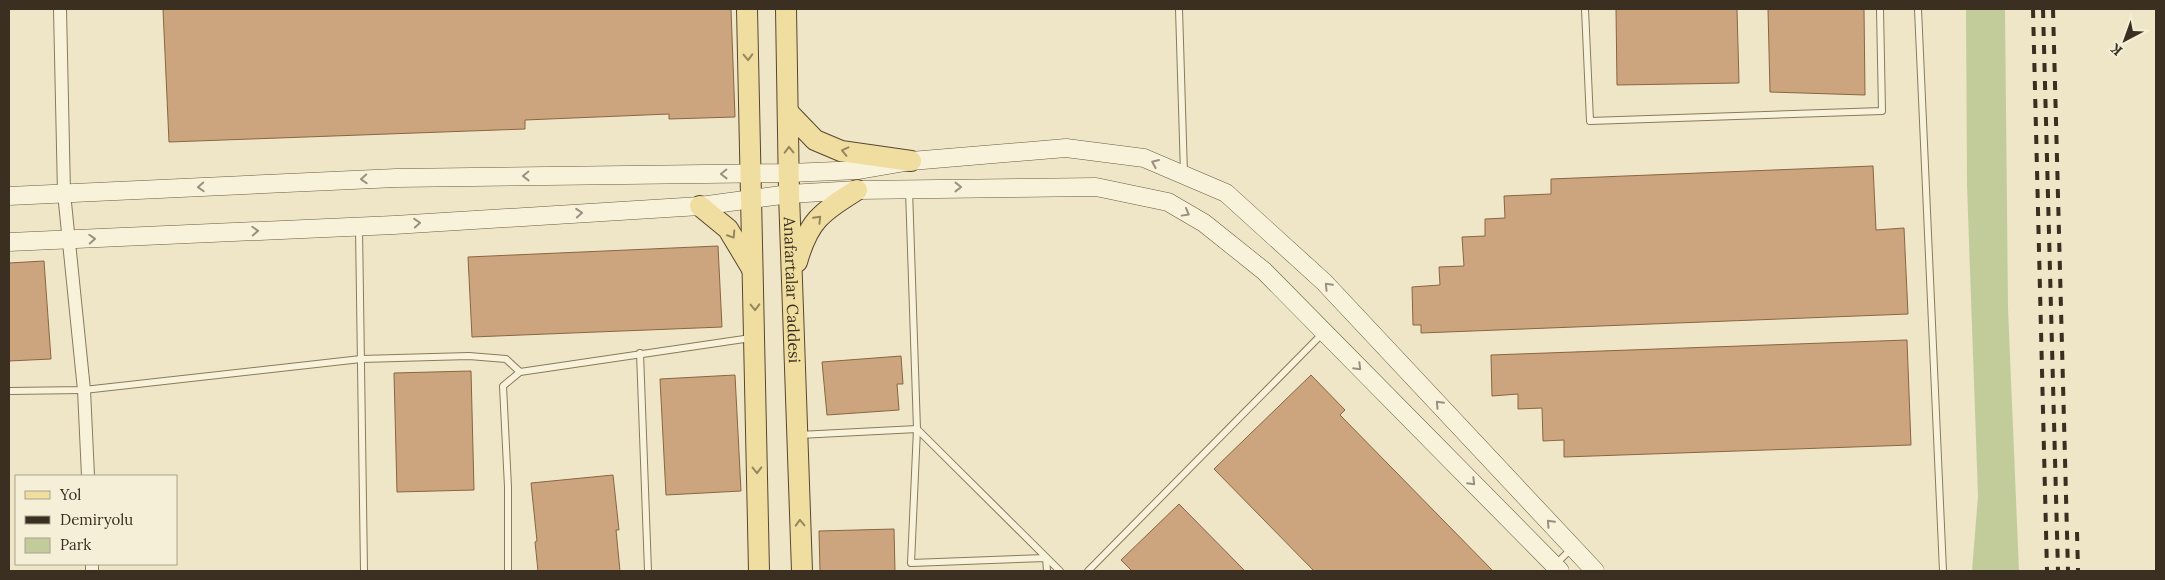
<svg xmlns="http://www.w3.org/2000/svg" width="2165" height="580" viewBox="0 0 2165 580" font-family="Lora,serif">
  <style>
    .green { fill: #c2cc9b }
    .building { fill: #cca57e; stroke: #896543 }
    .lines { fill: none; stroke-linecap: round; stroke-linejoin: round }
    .lane-casing { stroke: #8a795d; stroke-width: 8 }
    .street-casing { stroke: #8a795d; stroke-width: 14 }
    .secondary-casing { stroke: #6c5a40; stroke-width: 19 }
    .primary-casing { stroke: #584630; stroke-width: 22 }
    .lane { stroke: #f9f2db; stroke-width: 6 }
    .street { stroke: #f9f2db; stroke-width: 12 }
    .secondary { stroke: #f9f2db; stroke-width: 18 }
    .primary { stroke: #f0dea0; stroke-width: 20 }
    .rail { stroke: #3a2f20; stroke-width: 4; stroke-dasharray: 9 9; stroke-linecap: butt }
    .oneway { stroke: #958660 }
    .oneway2 { stroke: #9a907e }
    .labels { text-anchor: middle; stroke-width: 4.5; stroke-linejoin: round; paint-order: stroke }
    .street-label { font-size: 16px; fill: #3a2f20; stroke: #f5efd7 }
  </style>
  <rect width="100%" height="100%" fill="#eee6c7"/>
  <path class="green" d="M1966 9H2005L2008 308 2019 571H1972L1978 496 1967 185Z"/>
  <g class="building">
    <path d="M163 9H731L735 117 669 119V114L525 120V129L169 142Z"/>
    <path d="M1616 9H1737L1739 83 1617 85Z"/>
    <path d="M1768 9H1864L1865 95 1770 92Z"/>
    <path d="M1873 166 1876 230 1904 228 1908 314 1421 333V325H1413L1412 287 1440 285 1439 267 1464 266 1462 237 1485 236V219L1505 218 1504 196 1551 194V179Z"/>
    <path d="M718 246 722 327 472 337 468 257Z"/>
    <path d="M44 261 51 359 9 361V263Z"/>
    <path d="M1907 340 1911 445 1564 457V440L1543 441 1542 408 1518 409V394L1492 396 1491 355Z"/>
    <path d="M901 356 903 384H897L899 410 827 415 822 362Z"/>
    <path d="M471 371 474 490 397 492 394 373Z"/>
    <path d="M735 375 741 491 666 495 660 379Z"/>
    <path d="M1311 375 1345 410 1340 415 1493 571H1314L1214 469Z"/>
    <path d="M613 475 619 530H616L620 571H538L535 542 537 541 531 483Z"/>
    <path d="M1179 504 1245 571H1132L1121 560Z"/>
    <path d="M894 529 895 571H820L819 531Z"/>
  </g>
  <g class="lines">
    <defs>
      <g id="lane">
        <path d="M1179 9 1184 174"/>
        <path d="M1585 9 1590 121 1882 111 1880 9"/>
        <path d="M1918 9 1943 571"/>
        <path d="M909 190 917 429 1060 571"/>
        <path d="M359 228 364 571"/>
        <path d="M640 353 648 571"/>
        <path d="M9 391 84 390 361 359 469 356 506 359 520 372"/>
        <path d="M799 435 917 429 911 563 1046 558 1047 571"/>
        <path d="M1556 564 1572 548"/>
        <path d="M508 571V487L503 386 520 372 751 338"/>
        <path d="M1088 571 1324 332"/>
      </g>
      <g id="street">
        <path d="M60 9 64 193 84 390 88 476"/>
        <path d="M92 564V571"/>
      </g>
      <g id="secondary">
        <path d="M9 196 396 178 790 173 859 170 911 161 1066 148 1144 158 1226 193 1324 282 1595 571"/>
        <path d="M9 242 394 225 700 206 789 194 857 190 1096 187 1168 202 1204 223 1264 271 1560 571"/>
      </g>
      <g id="primary">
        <path d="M747 9 759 571"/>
        <path id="s1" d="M786 9 789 194 802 571"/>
        <path d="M788 112 815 140 841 151 911 161"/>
        <path d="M700 206 728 229 752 269"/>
        <path d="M797 262C809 220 821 213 857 190"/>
      </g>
    </defs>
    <use href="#lane" class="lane-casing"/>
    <use href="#street" class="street-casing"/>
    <use href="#secondary" class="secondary-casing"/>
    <use href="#primary" class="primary-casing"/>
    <use href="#lane" class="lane"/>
    <use href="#street" class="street"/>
    <use href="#secondary" class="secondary"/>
    <use href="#primary" class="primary"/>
    <g class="rail">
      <path d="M2033 9 2047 571"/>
      <path d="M2043 9 2058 571"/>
      <path d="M2053 9 2068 571"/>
      <path d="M2077 532 2078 571"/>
    </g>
  </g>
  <defs><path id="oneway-chevron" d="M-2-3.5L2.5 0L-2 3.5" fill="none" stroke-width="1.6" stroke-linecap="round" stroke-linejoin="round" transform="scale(1.25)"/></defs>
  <g class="oneway">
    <use href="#oneway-chevron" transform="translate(748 57) rotate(88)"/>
    <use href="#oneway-chevron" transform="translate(789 150) rotate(-91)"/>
    <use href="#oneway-chevron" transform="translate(845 151) rotate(-167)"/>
    <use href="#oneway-chevron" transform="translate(818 219) rotate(-46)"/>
    <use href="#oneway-chevron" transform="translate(732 235) rotate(57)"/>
    <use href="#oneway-chevron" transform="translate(755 307) rotate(89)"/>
    <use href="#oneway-chevron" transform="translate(757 470) rotate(89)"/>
    <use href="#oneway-chevron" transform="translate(800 523) rotate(-92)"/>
  </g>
  <g class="oneway2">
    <use href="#oneway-chevron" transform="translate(1155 163) rotate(-157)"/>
    <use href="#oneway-chevron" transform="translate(724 174) rotate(179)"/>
    <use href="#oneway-chevron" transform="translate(526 176) rotate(179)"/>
    <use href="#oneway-chevron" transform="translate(364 179) rotate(177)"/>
    <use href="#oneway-chevron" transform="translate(201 187) rotate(177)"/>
    <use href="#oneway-chevron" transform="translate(958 187)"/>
    <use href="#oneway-chevron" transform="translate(579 213) rotate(-4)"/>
    <use href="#oneway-chevron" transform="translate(1186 213) rotate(29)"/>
    <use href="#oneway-chevron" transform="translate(417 223) rotate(-4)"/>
    <use href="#oneway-chevron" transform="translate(255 231) rotate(-3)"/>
    <use href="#oneway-chevron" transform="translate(92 239) rotate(-3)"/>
    <use href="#oneway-chevron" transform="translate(1328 286) rotate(-134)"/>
    <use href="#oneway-chevron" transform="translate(1358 367) rotate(45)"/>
    <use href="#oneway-chevron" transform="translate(1439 404) rotate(-133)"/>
    <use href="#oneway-chevron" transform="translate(1472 482) rotate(45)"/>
    <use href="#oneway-chevron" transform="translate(1550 523) rotate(-133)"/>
  </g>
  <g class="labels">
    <g class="street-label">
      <text dy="6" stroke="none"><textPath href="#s1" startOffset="281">Anafartalar Caddesi</textPath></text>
    </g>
  </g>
  <rect width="2165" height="580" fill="none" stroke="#3a2f20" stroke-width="20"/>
  <rect x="15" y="475" width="162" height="90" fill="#f5efd7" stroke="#aaa28e"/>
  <rect x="25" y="491" width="25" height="8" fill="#f0dea0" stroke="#aaa28e"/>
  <text x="60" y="500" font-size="15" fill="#3a2f20">Yol</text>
  <rect x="25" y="516" width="25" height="8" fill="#3a2f20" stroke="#aaa28e"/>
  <text x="60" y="525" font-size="15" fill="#3a2f20">Demiryolu</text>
  <rect x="25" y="538" width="25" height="15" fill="#c2cc9b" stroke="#aaa28e"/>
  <text x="60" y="550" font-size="15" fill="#3a2f20">Park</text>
  <g transform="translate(2125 40) rotate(221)" stroke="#f5efd7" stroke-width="4" paint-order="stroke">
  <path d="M0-4L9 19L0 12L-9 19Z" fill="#3a2f20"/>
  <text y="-8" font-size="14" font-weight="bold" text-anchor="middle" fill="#3a2f20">K</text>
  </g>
</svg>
